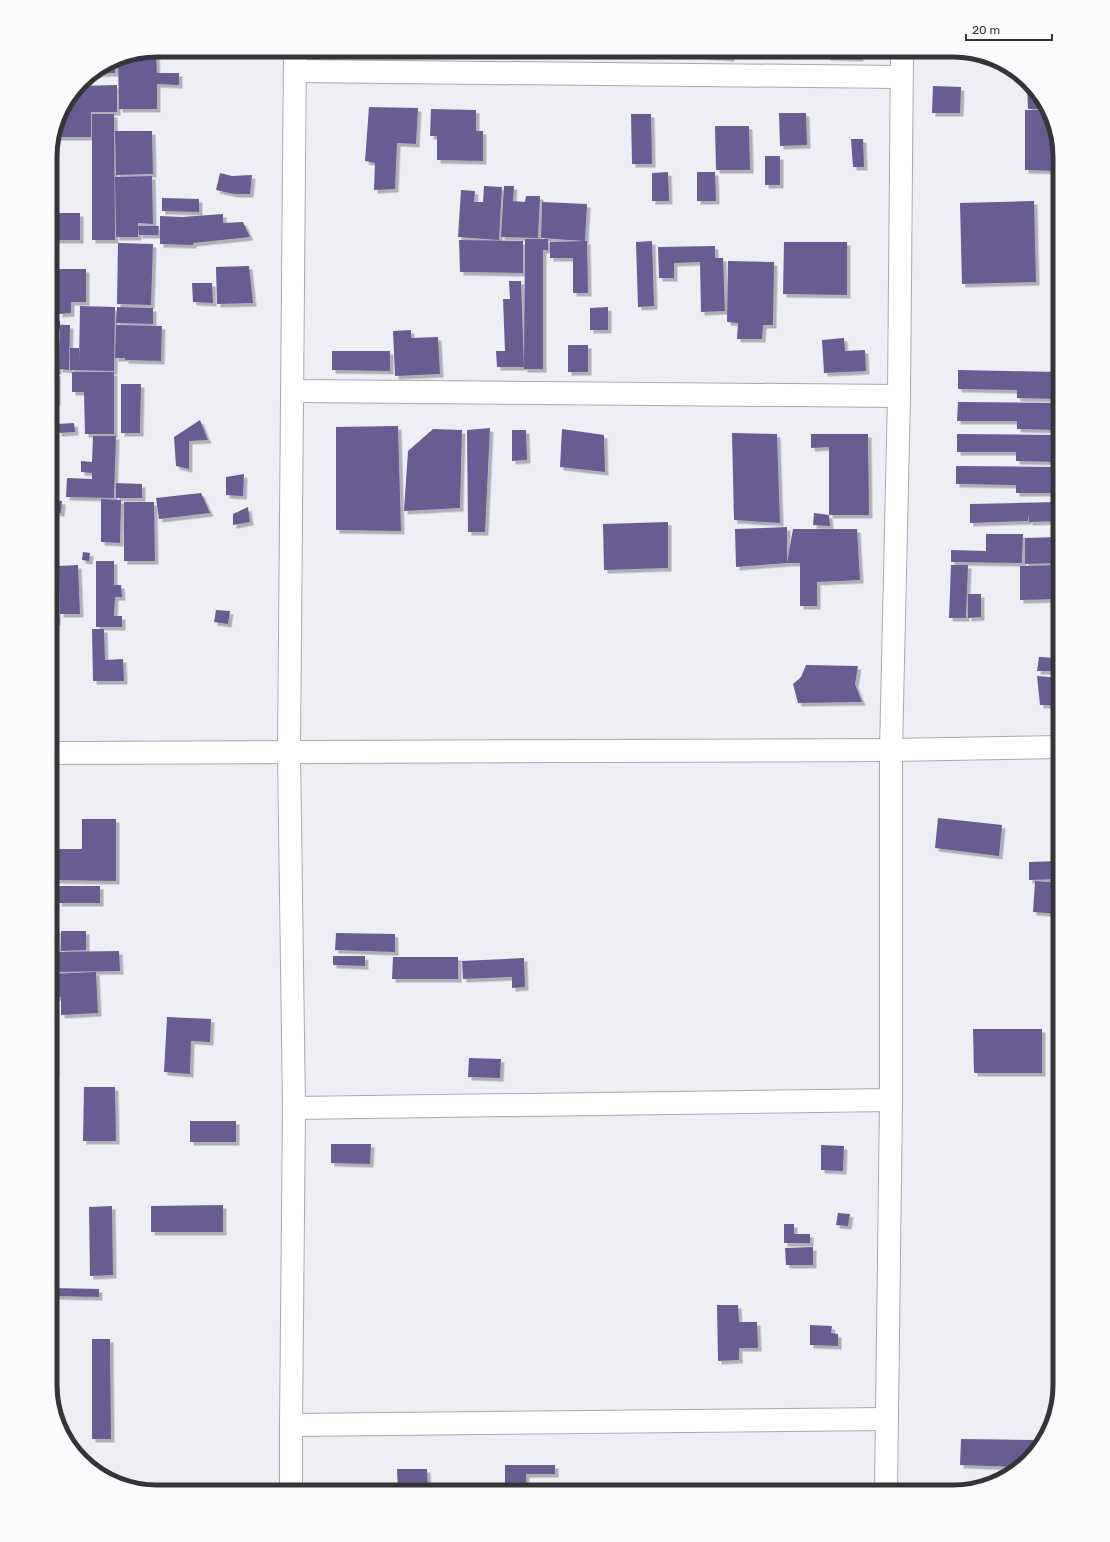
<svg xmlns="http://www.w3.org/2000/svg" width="1110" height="1542" viewBox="0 0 1110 1542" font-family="Rubik,sans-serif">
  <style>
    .building { fill: #695c93; filter: url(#shadow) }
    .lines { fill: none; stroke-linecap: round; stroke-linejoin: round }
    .street-casing { stroke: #a9aaaf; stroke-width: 24 }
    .street { stroke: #fff; stroke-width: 22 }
    .rim { fill: none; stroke: #343537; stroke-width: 5 }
  </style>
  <defs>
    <filter id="shadow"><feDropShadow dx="3.5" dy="3.5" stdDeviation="0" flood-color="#0004"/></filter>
  </defs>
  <rect width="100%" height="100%" fill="#eeeff5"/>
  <g class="building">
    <path d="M156 50 157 77V73H179V85L157 84V109H119L118 58Z"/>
    <path d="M702 50H731V58L702 56Z"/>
    <path d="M827 50H860V58L827 57Z"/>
    <path d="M115 59V73L90 74Z"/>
    <path d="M1027 84 1046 103 1047 109H1028Z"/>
    <path d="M117 85V112H91V137H54L61 109 79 86Z"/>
    <path d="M933 86 961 87 960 113H932Z"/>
    <path d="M369 107 418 108 416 144 397 143 395 189 374 190 375 163 365 161Z"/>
    <path d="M431 109 476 110V131H483V161L437 160V136H430Z"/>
    <path d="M1025 110H1048L1059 155V171L1025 170Z"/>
    <path d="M779 113H806L807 145 780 146Z"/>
    <path d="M92 114H114L115 240H92Z"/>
    <path d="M631 114H651L652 164H632Z"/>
    <path d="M715 126H749L750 170H716Z"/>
    <path d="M115 131H152L153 174 116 175Z"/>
    <path d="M851 139H863L864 167H853Z"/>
    <rect x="765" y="156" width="15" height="29"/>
    <path d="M668 172 669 201H652V173Z"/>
    <path d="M697 172H715L716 201H697Z"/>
    <path d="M220 173 232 176 252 175 250 194H234L216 190Z"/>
    <path d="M152 176 153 224 138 223V237H116L115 177Z"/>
    <path d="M484 186 502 187 499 240 458 237 461 190 475 191 474 202H483Z"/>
    <path d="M504 186H514L513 201 525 202 526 196H540L538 238 501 237Z"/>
    <path d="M162 198 199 199V212L162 211Z"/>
    <path d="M1034 201 1036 282 962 284 960 203Z"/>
    <path d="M542 202 587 204 585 241 541 238Z"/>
    <rect x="50" y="213" width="30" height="27"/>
    <path d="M223 214V223L243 222 250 237 193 243V245L160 244V216L182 217Z"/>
    <path d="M138 226H159L158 235H139Z"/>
    <path d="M525 239H548V250H543V369H524Z"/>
    <path d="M459 240 523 241V273L460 272Z"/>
    <path d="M587 241 588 293H573V258H550V242Z"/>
    <path d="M652 241 654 306 638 307 636 242Z"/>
    <path d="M784 242H847V295L783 294Z"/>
    <path d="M118 243 153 244 151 305 117 304Z"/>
    <path d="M715 246V258H723L725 311 701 312 700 262 674 263V278H659L658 247Z"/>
    <path d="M728 261 774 262 773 325H763L762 339H737L738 323 727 322Z"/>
    <path d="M249 266 253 303 217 304 216 267Z"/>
    <path d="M50 269H86V302H71V313L59 314V302H50Z"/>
    <path d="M509 281H521L524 367H497L496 351H505L503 299H510Z"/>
    <path d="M192 283H212L213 303 193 302Z"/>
    <path d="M80 306 115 307 114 371 70 370V348H79V363Z"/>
    <path d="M117 307 153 308V324L116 323Z"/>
    <path d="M608 307V330H590V308Z"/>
    <path d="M50 321H60V325H70L69 370 59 369 60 329 50 328Z"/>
    <path d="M116 325 162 326 161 361 125 360 126 332 125 358H115Z"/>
    <path d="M411 330V338L438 337 440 374 395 376 393 331Z"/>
    <rect x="50" y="337" width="8" height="34"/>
    <path d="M844 338 845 351 865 350 866 371 824 373 822 340Z"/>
    <rect x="568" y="345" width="20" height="27"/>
    <path d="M332 351H390V371L332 370Z"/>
    <path d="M958 370 1060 372V399L1017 398V390L958 389Z"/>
    <path d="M72 372H114V434H85L84 392H72Z"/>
    <rect x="50" y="373" width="7" height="29"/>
    <path d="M121 384H141L140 433H121Z"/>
    <path d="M958 402 1060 403V430L1017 429V421H957Z"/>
    <path d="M200 420 208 440 189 441V469L176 466 174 437Z"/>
    <path d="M74 423 75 432 58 433 57 424Z"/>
    <path d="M398 426 401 531 336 530V427Z"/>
    <path d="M490 428 485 532H468L467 430Z"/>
    <path d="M433 429 462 430 460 508 404 511 408 451Z"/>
    <path d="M562 429 604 435 605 472 560 467Z"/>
    <path d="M512 430H526L527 460 512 461Z"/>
    <path d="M732 433 777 434 780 523 734 520Z"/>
    <path d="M811 434H868L869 515H829V447L811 448Z"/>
    <path d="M957 434 1060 435 1059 462 1016 461V452H957Z"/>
    <path d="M93 436H116L114 498 66 497 67 478 92 479V473L81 472V461L92 462Z"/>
    <path d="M956 466 1060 467 1059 493H1016V485L956 484Z"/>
    <path d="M244 474 243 496 226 495V477Z"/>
    <path d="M116 483 142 484V498H116Z"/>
    <path d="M201 493 210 513 159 519 156 498Z"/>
    <path d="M101 499 121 500 120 543 101 542Z"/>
    <path d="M50 500 62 501 61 513 50 512Z"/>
    <path d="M124 502H154L155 561H124Z"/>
    <path d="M1060 502V521L1029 522 1028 514V521L970 523V504Z"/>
    <path d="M248 507 250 522 233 525V514Z"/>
    <path d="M814 513 829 515 830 526 813 525Z"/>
    <path d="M668 522V568L604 570 603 524Z"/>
    <path d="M787 527V563L736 567 735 529Z"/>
    <path d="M793 529H857L860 580 817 582V606H800V563H787Z"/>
    <path d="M986 534H1023L1022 563 951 562V550L986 551Z"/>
    <path d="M1060 537V563L1025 564V538Z"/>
    <path d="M83 552 90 553 89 561 82 560Z"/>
    <path d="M96 561H114V585H121L122 597H115L114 616H122V627H96Z"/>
    <path d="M78 565 80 614H60L59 566Z"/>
    <path d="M951 565H968L966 618H949Z"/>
    <path d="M1060 565V599L1020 600V566Z"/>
    <rect x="50" y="569" width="7" height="53"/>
    <path d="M968 594H981V617L968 618Z"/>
    <path d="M216 610 230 611 228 624 214 622Z"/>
    <path d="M92 629H104L105 660 123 659 124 681H93Z"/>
    <path d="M1039 657 1057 658V671H1037Z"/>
    <path d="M806 665 858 666 855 684 862 702 798 703 793 684 801 677Z"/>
    <path d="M1037 676 1060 678V705H1040Z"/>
    <path d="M938 818 1002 825 999 856 935 848Z"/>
    <path d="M82 819H116V881L50 880V849H82Z"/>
    <path d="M1060 861V879L1029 880V862Z"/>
    <path d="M1035 881 1060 883V914L1033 912Z"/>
    <rect x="50" y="885" width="6" height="20"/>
    <path d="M59 886H100V903H58Z"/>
    <path d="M50 929H57L58 948H50Z"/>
    <path d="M61 931H86V950L61 951Z"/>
    <path d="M336 933 395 934V952L335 950Z"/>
    <path d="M119 951 120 971 50 972V952Z"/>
    <path d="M333 956H365V966L333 965Z"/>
    <path d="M393 957H458V979H392Z"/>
    <path d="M524 958 525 987 512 988V977L463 979 462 961Z"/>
    <path d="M96 972 98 1013 61 1015V997L50 998V974Z"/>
    <path d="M50 999 56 1000V1072H50Z"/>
    <path d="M167 1017 211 1019 210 1042 191 1041 190 1074 164 1072Z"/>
    <path d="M973 1029H1042V1073H974Z"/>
    <path d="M469 1058 501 1059 500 1078 468 1077Z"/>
    <rect x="50" y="1076" width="4" height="20"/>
    <path d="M84 1087H115L116 1141H83Z"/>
    <rect x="190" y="1121" width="46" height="21"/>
    <path d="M331 1144H371L370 1164 331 1163Z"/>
    <path d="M821 1145 844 1146 843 1171 821 1170Z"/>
    <path d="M223 1205V1232H151V1206Z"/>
    <path d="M112 1206 113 1275 90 1276 89 1207Z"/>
    <path d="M838 1213 850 1214 848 1226 836 1225Z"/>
    <path d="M784 1224H794V1234H810V1243H784Z"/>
    <path d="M813 1247V1265H786L785 1248Z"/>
    <path d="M52 1288 99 1289V1297L52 1296Z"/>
    <path d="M717 1305H738L739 1322H757L758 1348H739V1360L718 1361Z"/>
    <path d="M810 1325 832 1326 831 1333 838 1334V1346L810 1345Z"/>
    <path d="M92 1339H110L111 1439H92Z"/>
    <path d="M961 1439 1037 1440V1447L1018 1467 960 1465Z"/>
    <path d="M505 1465H555V1474H526V1492H505Z"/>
    <path d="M397 1469H427L428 1492H398Z"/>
  </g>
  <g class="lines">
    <defs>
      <g id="street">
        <path d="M295 71 901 77"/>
        <path d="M292 391 899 396"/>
        <path d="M50 753 891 750 1060 747"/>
        <path d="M294 1108 891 1100"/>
        <path d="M291 1425 887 1419"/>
        <path d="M291 1492V1425L294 1108 289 752 295 50"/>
        <path d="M886 1492 891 1100V750L899 396 902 50"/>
      </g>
    </defs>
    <use href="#street" class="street-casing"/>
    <use href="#street" class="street"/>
  </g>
  <path d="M0 0H1110V1542H0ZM157 57H953A100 100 0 0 1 1053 157V1385A100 100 0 0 1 953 1485H157A100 100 0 0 1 57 1385V157A100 100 0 0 1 157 57Z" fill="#fcfcff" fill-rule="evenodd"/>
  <path class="rim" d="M157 57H953A100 100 0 0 1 1053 157V1385A100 100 0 0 1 953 1485H157A100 100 0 0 1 57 1385V157A100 100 0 0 1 157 57Z"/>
  <path d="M966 34v6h86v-6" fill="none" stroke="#343537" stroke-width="2"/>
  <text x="972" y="34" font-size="12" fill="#343537" stroke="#fcfcff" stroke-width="3" paint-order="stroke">20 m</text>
</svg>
